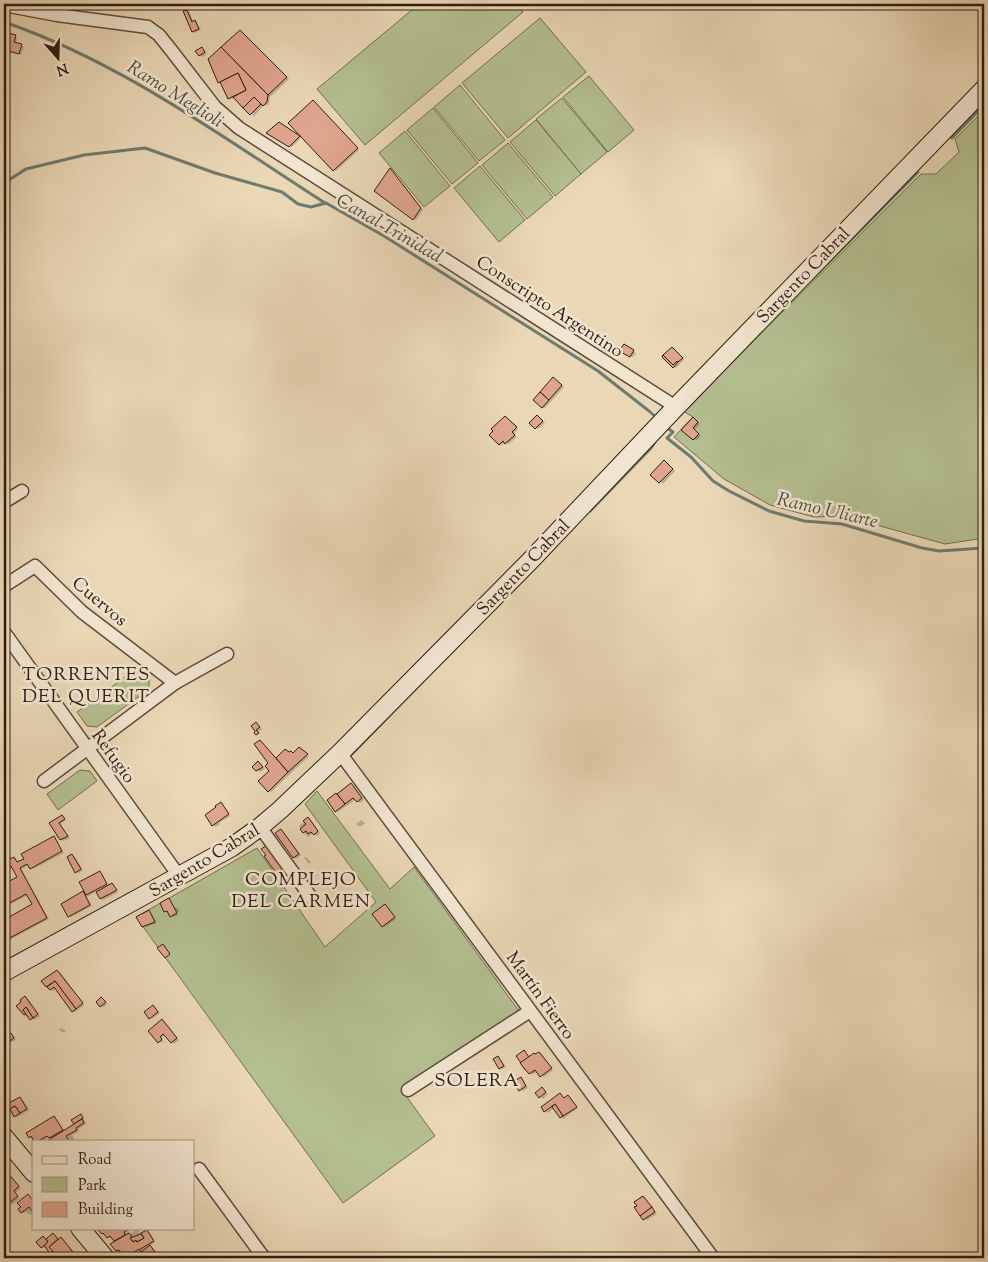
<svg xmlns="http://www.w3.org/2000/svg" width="988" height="1262" viewBox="0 0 988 1262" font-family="'Sorts Mill Goudy',serif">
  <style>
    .green { fill: #b4bf90; stroke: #726e51 }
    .shadow { fill: #0003 }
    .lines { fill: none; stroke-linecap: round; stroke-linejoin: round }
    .stream { stroke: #6e7b6f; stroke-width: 3 }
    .building { fill: #e0a58e; stroke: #2f1d12 }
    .minor-casing { stroke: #5e4c3b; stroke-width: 15 }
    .secondary-casing { stroke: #2f1d12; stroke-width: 20 }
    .minor { stroke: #f1e5d0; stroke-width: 12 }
    .secondary { stroke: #f1e5d0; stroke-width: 18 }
    .labels { text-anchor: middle; stroke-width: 5; stroke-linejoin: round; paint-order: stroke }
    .street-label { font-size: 18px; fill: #2f1d12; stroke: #f1e5d0 }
    .water-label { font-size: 19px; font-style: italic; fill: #4e4c40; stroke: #f1e5d0 }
    .neighbourhood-label { font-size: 19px; letter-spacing: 1px; fill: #2f1d12; stroke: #f1e5d0 }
  </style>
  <rect width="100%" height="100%" fill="#ead7b6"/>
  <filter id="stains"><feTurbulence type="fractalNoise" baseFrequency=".004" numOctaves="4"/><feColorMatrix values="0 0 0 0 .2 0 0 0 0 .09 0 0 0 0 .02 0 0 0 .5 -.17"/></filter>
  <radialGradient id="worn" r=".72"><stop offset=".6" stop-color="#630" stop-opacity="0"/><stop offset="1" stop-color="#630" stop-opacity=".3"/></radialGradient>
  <g class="green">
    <path d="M419 4H516L523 12 365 145 317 89Z"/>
    <path d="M540 18 586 72 508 138 462 83Z"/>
    <path d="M589 76 634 130 608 152 563 97Z"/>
    <path d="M460 85 505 140 479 161 434 107Z"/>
    <path d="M562 98 607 152 581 174 536 119Z"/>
    <path d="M433 108 478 163 452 184 407 130Z"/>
    <path d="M984 110V538L945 544 844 516 814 517 770 505 724 479 674 437 693 417 683 411 921 174H936L959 152 955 139Z"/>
    <path d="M536 120 581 174 555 196 510 142Z"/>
    <path d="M405 131 450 186 424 207 379 153Z"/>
    <path d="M508 143 553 197 527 219 482 165Z"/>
    <path d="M480 166 525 220 499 242 454 188Z"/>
    <path d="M136 669 149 679V689L97 727 87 726 77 712Z"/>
    <path d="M80 770 90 771 97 781 58 810 47 794Z"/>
    <path d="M317 791 390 889 414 867 519 1011 401 1089 435 1136 343 1203 136 917 257 848 325 947 376 902 305 804Z"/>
  </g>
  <g class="shadow">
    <path d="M187 11 189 12 194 22 197 23 201 30 195 33 193 31Z"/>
    <path d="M240 31 289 79 270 97 269 104 266 106 264 105 254 116 235 98 232 99 229 98 222 84 219 82Z"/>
    <path d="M4 33 17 38 16 43 24 47 21 55 4 50Z"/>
    <path d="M202 48 207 54 202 57 200 55Z"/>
    <path d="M315 103 359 150 336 171 334 170Z"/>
    <path d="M282 125 301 138 292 147 268 133Z"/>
    <path d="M390 170 392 171 423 210 416 220 414 219Z"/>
    <path d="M624 345 636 353 633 357 621 350Z"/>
    <path d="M675 350 684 360 676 368 674 367Z"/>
    <path d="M556 380 564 387 545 408 542 407Z"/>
    <path d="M540 418 545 423 538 429 536 428Z"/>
    <path d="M508 419 518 429 514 434 517 437 509 444 505 442 502 445 500 444Z"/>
    <path d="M696 420 700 424 694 430 701 436 696 441 683 430Z"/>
    <path d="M667 463 675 471 663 484 652 475Z"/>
    <path d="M256 723 262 729 258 732 256 730Z"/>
    <path d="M260 741 276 758 285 750 290 753 293 754 302 750 309 756 271 792 269 791 271 771 270 763Z"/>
    <path d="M260 764 265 769 260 772 257 770Z"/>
    <path d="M351 785 354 786 364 800 360 803 356 799 338 812 336 811 328 801Z"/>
    <path d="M221 804 223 805 230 816 219 823 220 824 216 827 213 825 207 815Z"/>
    <path d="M62 817 66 820 60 824 70 838 64 841 61 840 51 823Z"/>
    <path d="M308 819 311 820 320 833 317 836 313 833 308 837 306 835 299 826Z"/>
    <path d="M361 820 365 823 360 827 356 824Z"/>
    <path d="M281 830 283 832 301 855 296 859 294 857Z"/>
    <path d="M54 838 56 839 64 853 33 869 29 865 21 869 49 919 4 943V921L34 905 28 895 4 908V885L18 877 13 867 4 873V851L9 860 14 858 16 859 18 863Z"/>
    <path d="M267 855 290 872 285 875 281 872 279 873 277 872Z"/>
    <path d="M72 856 75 857 83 870 79 873 76 872Z"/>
    <path d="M306 857 311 862 309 864 304 858Z"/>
    <path d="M100 873 102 874 109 886H114L118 892 103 900 101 899 97 891 87 897 92 906 71 917 69 916 63 904 85 892Z"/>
    <path d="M169 900 171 901 174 907 178 908 180 911 177 912 178 915 173 917 171 916 169 912 165 911Z"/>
    <path d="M387 907 396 919 385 927 383 926Z"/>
    <path d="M149 911 151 913 157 923 146 927 143 926Z"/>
    <path d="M57 971 60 972 84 1005 75 1012 73 1011 56 989 53 991 43 981Z"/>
    <path d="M25 998 28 999 40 1016 34 1020 28 1015 27 1016 25 1015Z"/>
    <path d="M104 1000 107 1004 104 1007 101 1006Z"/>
    <path d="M153 1006 160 1013 152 1019 150 1018Z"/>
    <path d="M164 1022 179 1040 174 1044 166 1035 161 1038 164 1041 161 1043 150 1031Z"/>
    <path d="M61 1028 66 1031 64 1033 59 1030Z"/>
    <path d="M11 1034 14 1036 16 1040 4 1046V1039Z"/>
    <path d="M524 1052 530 1058 539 1053 542 1054 553 1070 544 1077 538 1071 532 1075 528 1071H526L524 1070 521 1066 523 1065Z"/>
    <path d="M498 1057 500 1059 506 1067 502 1069 500 1068Z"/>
    <path d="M4 1062 11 1072 4 1076Z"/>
    <path d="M521 1079 523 1080 528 1088 523 1091 520 1090Z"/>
    <path d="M542 1088 548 1094 543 1099 537 1093Z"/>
    <path d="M560 1095 565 1099 568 1097 571 1098 578 1108 563 1119 561 1117 554 1108 548 1113 542 1108Z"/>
    <path d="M20 1098 23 1100 29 1110 18 1117 15 1116Z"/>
    <path d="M81 1116 83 1117 86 1124 78 1129 79 1131 72 1135 75 1141H49L52 1139 49 1137 43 1141H34V1143L27 1133 54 1118 56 1119 64 1131 75 1124 73 1120Z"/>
    <path d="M6 1173 21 1188 15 1193 20 1198 12 1205 4 1197V1195L6 1192 4 1189V1175Z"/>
    <path d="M30 1197 34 1201V1213L31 1215 26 1212 24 1213 22 1212Z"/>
    <path d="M643 1197 645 1198 657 1214 647 1220 644 1219Z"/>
    <path d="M101 1228H127L130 1234 137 1229 142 1234 147 1231 150 1233 155 1242 149 1246 153 1248 161 1258H127L121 1251 119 1252 117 1250 115 1242 112 1237 110 1238 107 1237Z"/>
    <path d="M53 1235 59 1240H63L78 1258H47L52 1254 46 1247 44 1248 42 1247 46 1240Z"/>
  </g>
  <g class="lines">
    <g class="stream">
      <path d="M4 22C121 62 222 137 325 203"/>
      <path d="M952 138 984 105"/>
      <path d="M4 183 26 169 84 155 145 148 215 173 282 192 298 204 311 207 326 203 384 236 598 371 649 411 658 419"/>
      <path d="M811 280 918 172"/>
      <path d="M666 427 673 432 667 438 691 457 713 481 729 491 769 511 804 521 842 524 922 548 939 551 984 548"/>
      <path d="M590 511 651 448 657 439"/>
      <path d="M352 754 423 681"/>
    </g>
  </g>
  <g class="building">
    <path d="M187 10 192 22 195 20 199 29 192 32 183 11Z"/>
    <path d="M240 30 287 77 268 95 221 47Z"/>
    <path d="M4 32 16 35 14 42 22 44 19 54 4 50Z"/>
    <path d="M202 47 205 52 199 56 195 51Z"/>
    <path d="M221 47 268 95 267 102 263 106 254 97 243 108 233 97 246 90 238 73 218 83 208 59Z"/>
    <path d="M238 73 246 90 228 99 220 82Z"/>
    <path d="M254 97 261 104 250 115 243 108Z"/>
    <path d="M313 100 358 148 333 171 288 123Z"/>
    <path d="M279 122 300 136 289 147 266 133Z"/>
    <path d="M390 168 421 208 413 220 374 191Z"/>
    <path d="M624 344 634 350 630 357 619 351Z"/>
    <path d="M672 347 683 358 678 362 677 361 673 365 663 355Z"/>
    <path d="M663 355 673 365 677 361 678 362 673 368 662 357Z"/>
    <path d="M553 377 562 385 549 400 540 392Z"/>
    <path d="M540 392 549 400 542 408 533 400Z"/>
    <path d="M537 415 543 421 535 429 529 423Z"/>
    <path d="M505 416 517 427 512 432 515 435 505 444 503 441 499 445 489 435 493 431 491 429Z"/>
    <path d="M693 417 698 422 693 428 699 434 693 440 681 430Z"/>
    <path d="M664 460 673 469 659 483 650 475Z"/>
    <path d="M256 722 260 727 256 730 259 733 256 735 254 733 255 731 251 726Z"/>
    <path d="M260 740 288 772 268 792 258 781 269 771 265 766 268 763 254 744Z"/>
    <path d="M299 747 308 754 288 772 276 758 285 749 289 752 291 751 293 753Z"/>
    <path d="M258 761 263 767 256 771 252 767Z"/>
    <path d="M351 783 362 798 357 802 353 798 345 804 337 794Z"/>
    <path d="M336 793 345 804 335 812 327 800Z"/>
    <path d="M221 802 229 814 212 826 205 815 216 807 215 806Z"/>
    <path d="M62 815 65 819 59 823 68 836 60 840 49 823Z"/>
    <path d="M308 817 318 831 314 835 311 832 308 834 306 831 303 833 300 829 306 824 303 821Z"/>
    <path d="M281 829 299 854 293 858 275 833Z"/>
    <path d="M54 836 62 851 30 869 27 864 20 868 47 918 4 941V920L32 904 26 894 4 906V884L17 877 11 866 4 870V852L8 860 14 857 17 862 24 859 21 854Z"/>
    <path d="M269 844 285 866 276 873 264 856 266 855 261 849Z"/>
    <path d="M72 854 81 869 75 873 67 857Z"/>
    <path d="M100 871 107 884 86 895 79 882Z"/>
    <path d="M112 883 117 890 100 899 96 892Z"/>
    <path d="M83 891 90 905 68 917 61 904Z"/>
    <path d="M169 898 177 913 170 917 167 911 164 912 160 903Z"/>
    <path d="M385 904 395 917 382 927 372 914Z"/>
    <path d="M149 910 155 922 142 927 136 917Z"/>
    <path d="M163 944 170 954 165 958 157 948Z"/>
    <path d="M57 970 83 1003 76 1009 55 981 46 987 41 981Z"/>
    <path d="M55 981 76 1009 72 1012 54 987 50 990 47 987Z"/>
    <path d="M25 996 38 1014 33 1018 26 1007 23 1010 26 1014 24 1015 16 1006 21 1002 20 1000Z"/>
    <path d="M101 997 106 1002 100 1007 96 1002Z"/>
    <path d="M153 1005 158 1012 149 1019 144 1012Z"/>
    <path d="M26 1007 33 1018 30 1020 23 1010Z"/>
    <path d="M162 1019 177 1038 171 1043 163 1034 160 1037 162 1039 158 1043 148 1031Z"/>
    <path d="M11 1033 14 1038 4 1045V1037Z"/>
    <path d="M524 1050 529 1057 521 1063 516 1056Z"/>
    <path d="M539 1052 552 1068 540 1077 535 1070 529 1074 520 1063 534 1053 535 1054Z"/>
    <path d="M498 1056 504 1066 499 1069 493 1059Z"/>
    <path d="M521 1077 526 1086 519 1091 513 1082Z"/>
    <path d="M542 1087 546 1092 539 1098 535 1093Z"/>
    <path d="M560 1093 564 1098 568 1095 577 1107 563 1116 555 1104 544 1112 541 1107Z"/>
    <path d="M20 1097 27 1109 20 1113 15 1106 10 1109 7 1104Z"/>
    <path d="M555 1104 563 1116 560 1118 552 1107Z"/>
    <path d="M15 1106 20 1113 14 1117 10 1109Z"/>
    <path d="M81 1114 83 1118 74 1124 71 1120Z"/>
    <path d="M54 1116 63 1130 49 1138 47 1136 38 1141H34L31 1136 29 1138 26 1133Z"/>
    <path d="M82 1119 84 1123 76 1128 77 1130 66 1136 69 1141H47Z"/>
    <path d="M6 1171 19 1186 14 1191 18 1196 8 1204 4 1199 5 1192 4 1173Z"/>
    <path d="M28 1194 34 1202V1210L32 1211 29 1207 21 1213 18 1209 21 1207 17 1203Z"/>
    <path d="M643 1196 652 1207 640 1216 634 1207 637 1206 634 1202Z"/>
    <path d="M652 1207 655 1212 643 1220 640 1216Z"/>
    <path d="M98 1228H126L127 1230 124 1232 125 1235 114 1241 110 1236 107 1238 103 1233 102 1234 97 1229Z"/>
    <path d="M147 1230 154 1241 125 1258 119 1250 116 1251 110 1244 129 1233 132 1237 130 1238 133 1242 136 1240 137 1242 144 1238 141 1233Z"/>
    <path d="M53 1233 58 1239 49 1247 53 1251 50 1254 44 1245 48 1242 46 1239Z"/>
    <path d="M141 1234 144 1238 137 1242 136 1240 133 1242 130 1238Z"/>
    <path d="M43 1236 48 1242 41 1248 36 1242Z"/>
    <path d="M61 1237 73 1252 66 1258H45L53 1251 49 1247Z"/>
    <path d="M150 1245 157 1255 153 1258H125L139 1249 141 1252Z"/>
  </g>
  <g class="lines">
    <defs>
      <g id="minor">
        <path d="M4 5 57 15 148 27 159 35 171 50 215 107 239 128 676 407"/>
        <path d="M4 502 22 491"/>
        <path d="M4 586 35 566 82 612 175 683"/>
        <path d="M4 632 179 876"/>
        <path d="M340 753 713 1258"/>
        <path d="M44 781 175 683 227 654"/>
        <path d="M260 827 313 900"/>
        <path d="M408 1090 530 1011"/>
        <path d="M199 1169 264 1258"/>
      </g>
      <g id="secondary">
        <path d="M4 972 232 847 260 827 280 810 340 753 530 561 676 407 984 89"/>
        <path d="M4 1137 34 1173"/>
        <path d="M80 1228 105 1258"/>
      </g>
    </defs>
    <use href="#minor" class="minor-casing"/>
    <use href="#secondary" class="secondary-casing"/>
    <use href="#minor" class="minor"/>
    <use href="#secondary" class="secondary"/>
  </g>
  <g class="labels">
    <g class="street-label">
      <text transform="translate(803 275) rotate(-46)" y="6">Sargento Cabral</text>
      <text transform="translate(550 306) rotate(33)" y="6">Conscripto Argentino</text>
      <text transform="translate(523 567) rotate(-46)" y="6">Sargento Cabral</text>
      <text transform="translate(100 601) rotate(40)" y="6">Cuervos</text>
      <text transform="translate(114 756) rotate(54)" y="6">Refugio</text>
      <text transform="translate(204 860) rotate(-31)" y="6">Sargento Cabral</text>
      <text transform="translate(541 995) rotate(54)" y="6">Martín Fierro</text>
    </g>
    <g class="water-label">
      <text transform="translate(176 93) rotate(32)" y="7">Ramo Meglioli</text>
      <text transform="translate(390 227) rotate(30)" y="7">Canal Trinidad</text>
      <text transform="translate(828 509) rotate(13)" y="7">Ramo Uliarte</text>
    </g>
    <g class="neighbourhood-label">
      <text x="86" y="680">TORRENTES<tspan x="86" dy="22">DEL QUERIT</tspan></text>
      <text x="301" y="885">COMPLEJO<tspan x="301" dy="22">DEL CARMEN</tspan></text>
      <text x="477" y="1086">SOLERA</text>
    </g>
  </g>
  <rect width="988" height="1262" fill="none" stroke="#ead7b6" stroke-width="20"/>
  <rect x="5" y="5" width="978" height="1252" fill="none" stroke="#2f1d12" stroke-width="2.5"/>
  <rect x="10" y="10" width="968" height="1242" fill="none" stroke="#2f1d12"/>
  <rect x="32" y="1140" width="162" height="90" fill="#f1e5d0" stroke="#a39584"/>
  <rect x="42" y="1156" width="25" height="8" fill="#f1e5d0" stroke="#a39584"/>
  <text x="78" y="1164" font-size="15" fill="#2f1d12">Road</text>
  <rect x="42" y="1177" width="25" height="15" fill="#b4bf90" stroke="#a39584"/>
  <text x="78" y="1190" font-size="15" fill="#2f1d12">Park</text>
  <rect x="42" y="1202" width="25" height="15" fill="#e0a58e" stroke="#a39584"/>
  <text x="78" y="1214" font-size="15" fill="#2f1d12">Building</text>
  <g transform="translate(58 58) rotate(160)" stroke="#f1e5d0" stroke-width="4" paint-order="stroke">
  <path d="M0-4L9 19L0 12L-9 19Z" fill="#2f1d12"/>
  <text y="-8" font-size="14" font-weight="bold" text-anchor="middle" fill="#2f1d12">N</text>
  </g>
  <rect width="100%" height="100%" filter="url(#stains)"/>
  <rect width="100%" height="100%" fill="url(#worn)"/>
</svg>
